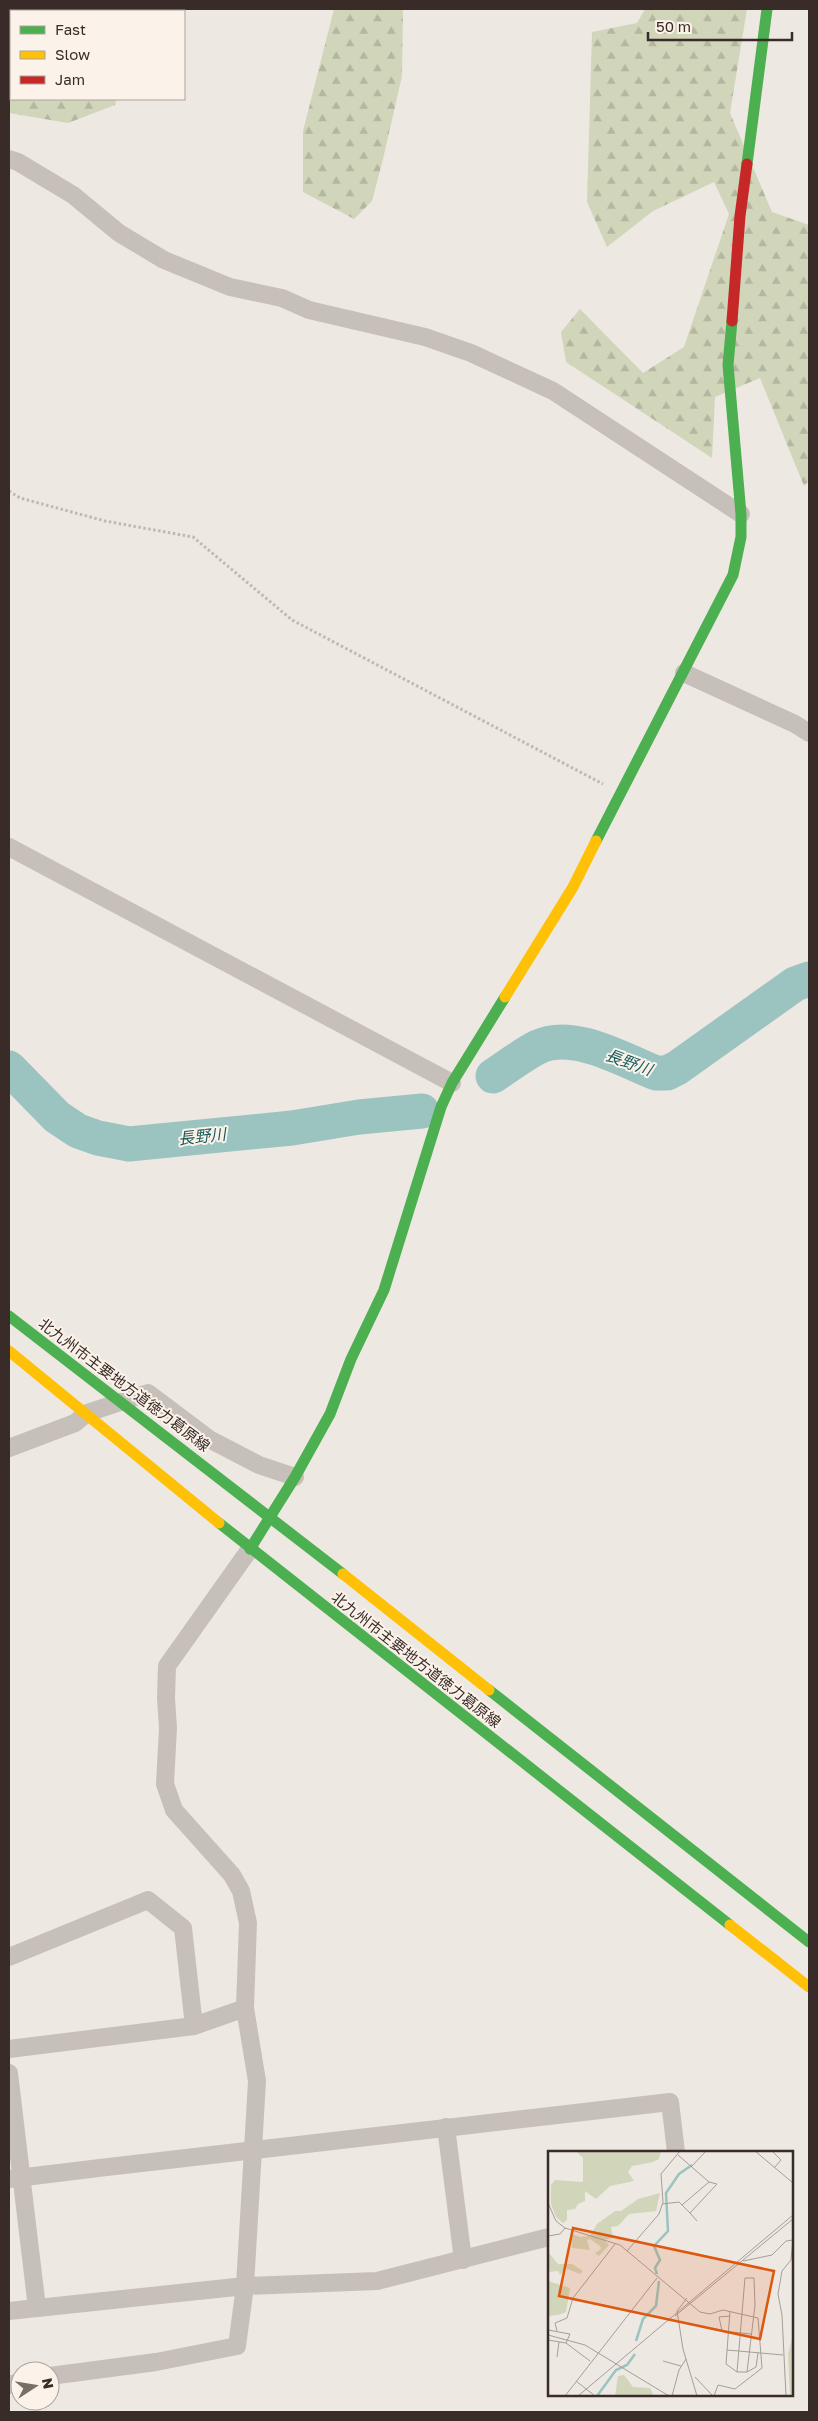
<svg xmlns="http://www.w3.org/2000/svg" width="818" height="2421" viewBox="0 0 818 2421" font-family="'Golos Text','Noto Sans JP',sans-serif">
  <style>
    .forest { fill: url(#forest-firs) }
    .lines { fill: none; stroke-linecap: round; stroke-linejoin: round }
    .river { stroke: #9bc4c1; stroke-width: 35 }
    .path { stroke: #c0b8b2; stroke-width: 3; stroke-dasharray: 2.5 2.5; stroke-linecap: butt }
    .street { stroke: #c7bfba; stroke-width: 18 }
    .fast { stroke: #4caf50; stroke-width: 11 }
    .slow { stroke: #ffc107; stroke-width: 11 }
    .jam { stroke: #c62828; stroke-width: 11 }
    .labels { text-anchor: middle; stroke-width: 4; stroke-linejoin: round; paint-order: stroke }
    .street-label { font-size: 15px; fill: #392c28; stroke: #fbf2e9 }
    .water-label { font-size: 16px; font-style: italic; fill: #1a5d5e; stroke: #fbf2e9 }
    .inset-river { fill: none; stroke: #9bc4c1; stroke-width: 2.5 }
    .inset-road { fill: none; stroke: #a69d98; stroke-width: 1 }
    .view { fill: #df570d; fill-opacity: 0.15; stroke: #df570d; stroke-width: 2.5 }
    .inset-edge { fill: none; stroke: #392c28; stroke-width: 2.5 }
  </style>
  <defs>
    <pattern id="forest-firs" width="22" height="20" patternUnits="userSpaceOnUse" patternTransform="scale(1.25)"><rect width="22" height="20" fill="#d1d5ba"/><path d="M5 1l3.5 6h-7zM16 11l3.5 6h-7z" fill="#b4b7a0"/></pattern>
  </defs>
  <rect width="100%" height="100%" fill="#eee8e2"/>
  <g class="forest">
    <path d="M9 9H118V11H11V99H116L115 105 68 123 9 113Z"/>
    <path d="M334 9H403L402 76 383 159 372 201 354 219 303 192V131Z"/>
    <path d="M645 9H747L730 113 772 212 809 225V481L804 486 760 378 715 397 712 458 566 362 561 332 580 309 643 373 684 347 729 214 714 182 653 211 607 247 587 202 592 32 637 23Z"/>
  </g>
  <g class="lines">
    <g class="river">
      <path d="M9 1068 57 1117 78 1131 98 1138 129 1144 292 1128 359 1117 422 1111"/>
      <path d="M493 1076C507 1067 522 1055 538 1047 573 1030 623 1060 656 1073H667L677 1068 795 984 809 979"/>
    </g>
    <path class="path" d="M9 491 20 498 105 521 193 537 292 620 603 784"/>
    <g class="street">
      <path d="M9 159 18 162 73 195 119 233 164 260 230 287 282 298 309 310 425 337 471 353 553 391 741 514"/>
      <path d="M684 673 795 724 809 733"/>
      <path d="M9 847 452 1083"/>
      <path d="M9 1448 75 1423 87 1413 148 1393 209 1439 259 1465 295 1477"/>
      <path d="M9 1957 148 1900 183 1928 194 2026"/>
      <path d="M9 2049 194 2026 245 2008"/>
      <path d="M9 2073 37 2308"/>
      <path d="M446 2127 463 2260"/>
      <path d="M9 2179C229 2152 449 2126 670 2102L676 2152"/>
      <path d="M9 2311 245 2286 377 2281 549 2237"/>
      <path d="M50 2376 156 2362 237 2346 245 2286 257 2081 245 2008 248 1923 241 1891 232 1875 174 1810 165 1784 168 1728 166 1698 167 1666 250 1549"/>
      <path d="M9 2385 20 2382"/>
    </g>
    <g class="fast">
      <path d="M747 164 767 9"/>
      <path d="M596 841 733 575 741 537V514L728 365 732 321"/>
      <path d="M9 1316 343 1574"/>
      <path d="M219 1523 730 1925"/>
      <path d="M250 1549 295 1477 330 1414 351 1359 384 1290 441 1107 452 1083 505 997"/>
      <path d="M489 1690 809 1942"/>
    </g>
    <g class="slow">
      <path d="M505 997 573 887 596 841"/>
      <path d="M9 1351 219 1523"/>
      <path d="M343 1574 489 1690"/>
      <path d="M730 1925 809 1987"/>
    </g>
    <path class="jam" d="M732 321 740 216 747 164"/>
  </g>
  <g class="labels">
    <g class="street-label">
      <text transform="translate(124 1385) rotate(37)" y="5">北九州市主要地方道徳力葛原線</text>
      <text transform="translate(416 1660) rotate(38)" y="5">北九州市主要地方道徳力葛原線</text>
    </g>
    <g class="water-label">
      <text transform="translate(629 1062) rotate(20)" y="6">長野川</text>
      <text transform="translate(202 1136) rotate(-6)" y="6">長野川</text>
    </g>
  </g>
  <g transform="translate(548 2151)">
    <rect width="245" height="245" fill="#eee8e2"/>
    <path d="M245 184V245H242L240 203Z" fill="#d1d5ba"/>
    <path d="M28 0H113L111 8 105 11 84 15 80 21 86 30 62 35 48 48 37 40V50L30 53 27 58 19 59V69L15 72 8 66 3 53V34L7 29 35 31V7ZM112 42 108 60 81 63 70 75 63 76 65 87 56 89 61 94 51 105 47 102 53 98 52 95 42 88 39 89 42 99 24 97 23 83 33 86 42 85 49 73 67 60H73L90 48ZM0 101 10 113H24L35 120 32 123 17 117 12 124 10 120 0 121ZM0 130 22 137 18 161 10 164 0 165ZM76 224 85 236 102 237 106 245H67L70 225Z" fill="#d1d5ba"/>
    <path class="inset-river" d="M109 123 107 117 112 109 106 95 120 80 118 42 131 23 144 14M88 190 95 168 108 155 111 130M49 245 68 219 79 214 87 203"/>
    <path class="inset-road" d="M207 0 245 32M224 0 233 9 226 17M130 4 161 31 169 33 142 62 149 70M143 16 158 0M0 22V39M0 52 8 70 17 77 72 94 152 161 162 163 175 159 210 167 214 217 187 238 170 234 166 245M114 53 131 51 142 62M134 54 161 31M0 85 12 83 17 77M79 100 111 63 115 51 113 23 132 0M195 110 224 104 238 90 245 89M139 147 129 160 135 198 149 245M182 160 178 213 189 221H199L207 154 206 127H197L189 221M127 165 245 68M182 165 171 166 174 180 203 183M0 179 22 183 18 192M9 180 7 172 19 167 25 147 67 93M0 184 37 194 121 245M0 189 18 192 42 210M179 199 235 204M9 206 11 191M115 210 133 215M199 221 208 216 210 202M147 226 165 245M28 230 47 245M17 245 109 127M30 245 245 64M124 245 131 219 138 208M238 245 234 164 230 143 234 120 243 109 245 88"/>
    <path class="view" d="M25 77 226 120 212 188 11 145Z"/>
    <rect width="245" height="245" class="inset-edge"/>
  </g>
  <rect width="818" height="2421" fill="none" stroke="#392c28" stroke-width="20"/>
  <rect x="10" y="10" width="175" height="90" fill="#fbf2e9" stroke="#ada39c"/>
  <rect x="20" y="26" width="25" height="8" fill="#4caf50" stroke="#ada39c"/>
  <text x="55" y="35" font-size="15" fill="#392c28">Fast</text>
  <rect x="20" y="51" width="25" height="8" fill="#ffc107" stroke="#ada39c"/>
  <text x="55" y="60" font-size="15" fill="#392c28">Slow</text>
  <rect x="20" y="76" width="25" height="8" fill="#c62828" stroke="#ada39c"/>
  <text x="55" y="85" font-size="15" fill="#392c28">Jam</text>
  <g transform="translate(35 2386) rotate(78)"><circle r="24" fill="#fbf2e9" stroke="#ada39c"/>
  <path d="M0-4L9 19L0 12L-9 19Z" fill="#786e69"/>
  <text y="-8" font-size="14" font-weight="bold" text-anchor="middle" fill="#392c28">N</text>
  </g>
  <path d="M648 32v8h144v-8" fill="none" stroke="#392c28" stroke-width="2.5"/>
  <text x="656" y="32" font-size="15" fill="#392c28" stroke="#fbf2e9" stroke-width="4" paint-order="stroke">50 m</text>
</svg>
